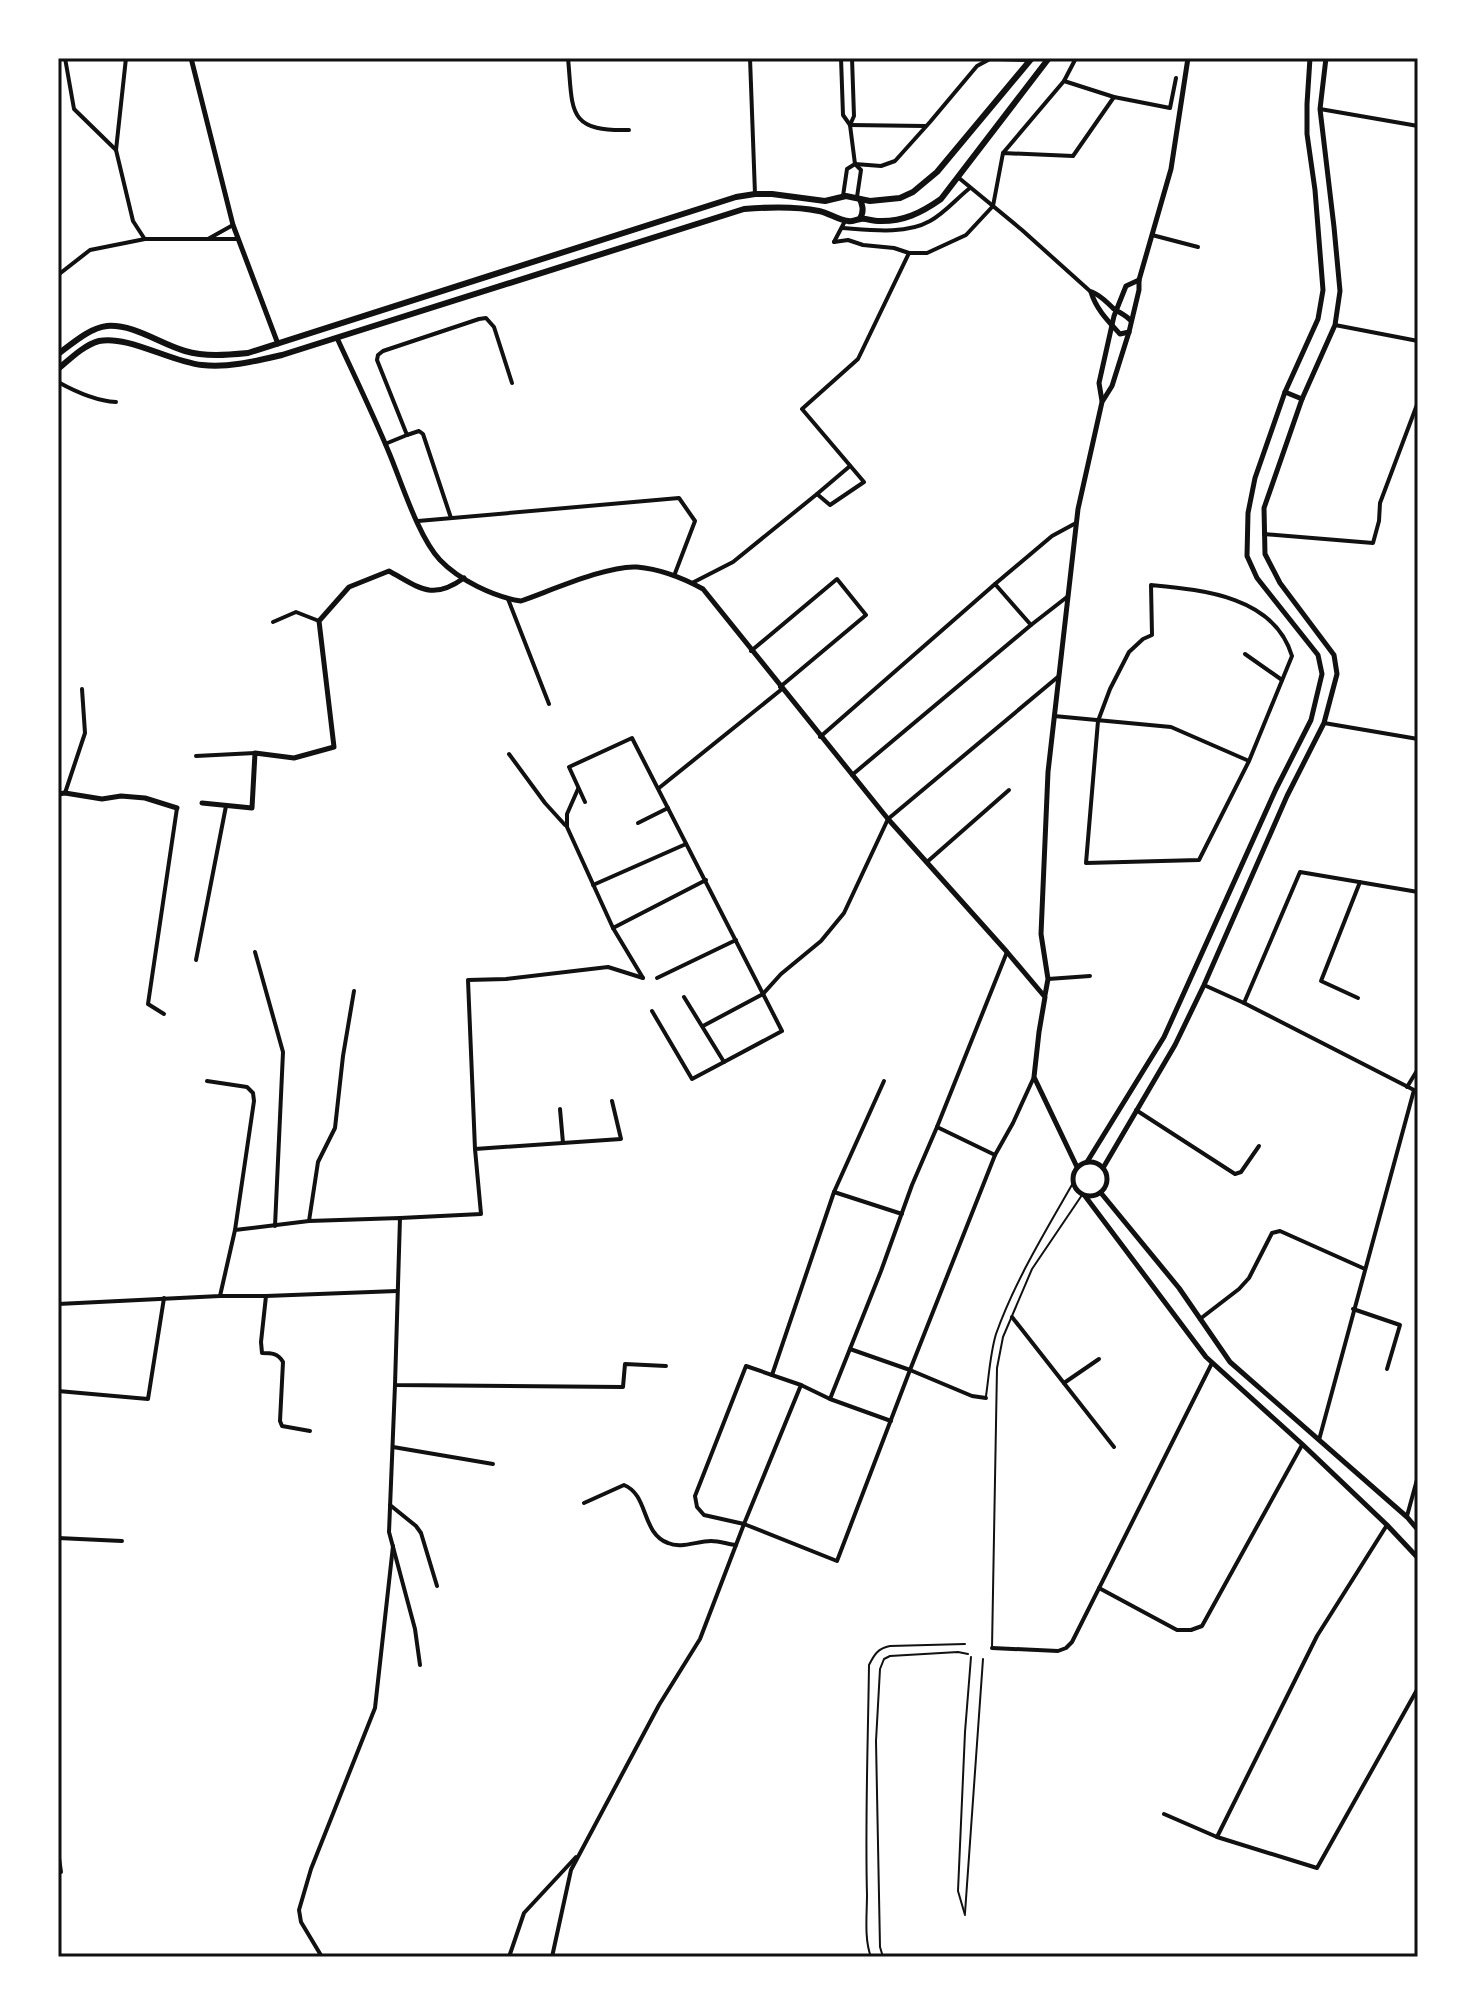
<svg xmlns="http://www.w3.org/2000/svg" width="1476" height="2015" viewBox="0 0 1476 2015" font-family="'DejaVu Sans',sans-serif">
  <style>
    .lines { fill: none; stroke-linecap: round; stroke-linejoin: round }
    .service { stroke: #111; stroke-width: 2 }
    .minor { stroke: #111; stroke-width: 4 }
    .tertiary { stroke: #111; stroke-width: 5 }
    .secondary { stroke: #111; stroke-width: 5 }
    .trunk { stroke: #111; stroke-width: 6 }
    .neatline { fill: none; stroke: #111; stroke-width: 3 }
  </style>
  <rect width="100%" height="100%" fill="#fff"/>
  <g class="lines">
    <g class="service">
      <path d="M986 1396C989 1376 990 1354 996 1334 1015 1281 1045 1232 1073 1183"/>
      <path d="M992 1648 997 1368 1003 1337 1032 1269 1082 1195"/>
      <path d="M965 1913 983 1659"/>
      <path d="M965 1915 958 1891 965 1732 971 1657"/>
      <path d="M871 1957C864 1939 867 1914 867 1895 865 1819 868 1742 869 1665 874 1655 878 1648 890 1646L965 1644"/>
      <path d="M883 1957 880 1947 876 1741 880 1669 884 1659 890 1656 958 1652 968 1654"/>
    </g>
    <g class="minor">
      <path d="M65 58 74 109 116 150"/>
      <path d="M126 58 116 150 133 221 144 238"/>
      <path d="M568 58C573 110 566 132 629 130"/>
      <path d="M750 58 755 194"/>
      <path d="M841 58 843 115 850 125 855 164 861 170 857 197"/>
      <path d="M1064 81 1076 58"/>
      <path d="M1320 109 1418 126"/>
      <path d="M850 125 925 126"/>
      <path d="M850 125 854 116 852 58"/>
      <path d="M1003 153 1064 81 1114 97"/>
      <path d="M855 164 881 166 895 161 930 122 977 66 990 59 1028 60"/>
      <path d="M959 178 1022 230 1091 292"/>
      <path d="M843 196 847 169 855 164"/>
      <path d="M842 228C870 230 905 235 930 221 945 213 957 198 970 188"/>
      <path d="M1152 235 1198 247"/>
      <path d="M208 239 233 225"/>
      <path d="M834 242 848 240 863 245 894 248 909 253H927L966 235 993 206 1003 153 1073 156 1114 97 1170 108 1176 78"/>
      <path d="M834 242 845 221"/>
      <path d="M58 275 90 250 145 239H238"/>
      <path d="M1335 325 1418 341"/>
      <path d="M58 382C76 392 96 401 116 402"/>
      <path d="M407 435 419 431 423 434 451 518"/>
      <path d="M385 444 407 435 377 360 378 355 383 351 479 319 486 318 494 327 512 383"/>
      <path d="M817 494 830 505 864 482 802 409 858 359 909 253"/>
      <path d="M418 521 679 498 695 521 674 576"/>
      <path d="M1264 534 1373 543 1379 521 1380 503 1418 402"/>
      <path d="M692 583 733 562 817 494 850 466"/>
      <path d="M995 584 1052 536 1076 523"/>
      <path d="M508 599 549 704"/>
      <path d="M273 622 296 612 319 621"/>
      <path d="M1031 625 1067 597"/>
      <path d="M751 651 837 579 866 615 780 687"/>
      <path d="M1245 654 1282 680"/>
      <path d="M1054 716 1171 727 1249 761 1292 656C1274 596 1203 590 1151 585L1152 635 1143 639 1129 652 1110 689 1098 721 1086 863 1199 860 1249 761"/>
      <path d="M1324 723 1418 739"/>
      <path d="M820 737 995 584 1031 625 852 775"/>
      <path d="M509 754 545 803 565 825"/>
      <path d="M196 756 255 753"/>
      <path d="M659 788 782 689"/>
      <path d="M578 789 567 814V827L613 928 643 978"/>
      <path d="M65 793 85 733 82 689"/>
      <path d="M585 802 569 767 632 738 782 1031 724 1062 684 997"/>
      <path d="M638 823 668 808"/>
      <path d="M927 862 1009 790"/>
      <path d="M593 885 686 844"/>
      <path d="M613 928 706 880"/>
      <path d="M255 952 283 1052 275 1226"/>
      <path d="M196 960 226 806"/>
      <path d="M657 978 736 940"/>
      <path d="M1048 979 1090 976"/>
      <path d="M1204 985 1244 1003 1414 1090 1319 1440"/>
      <path d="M354 991 343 1056 335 1128 318 1162 309 1221 400 1218 395 1385 623 1387 625 1364 666 1366"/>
      <path d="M1358 998 1321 981 1360 882"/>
      <path d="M1244 1003 1300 872 1418 892"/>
      <path d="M652 1011 692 1079 724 1062"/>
      <path d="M164 1014 148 1004 177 808"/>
      <path d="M703 1026 763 994 781 974 821 941 844 913 888 819 1059 676"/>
      <path d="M207 1081 247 1087 253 1093 254 1101 235 1230"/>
      <path d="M884 1081 834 1192 902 1214"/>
      <path d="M1407 1087 1418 1069"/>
      <path d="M560 1109 563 1143"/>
      <path d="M1136 1110 1235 1174 1241 1172 1259 1146"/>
      <path d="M937 1127 1007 952"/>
      <path d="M475 1149 468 980 506 979 608 967 643 978"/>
      <path d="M400 1218 481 1214 475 1149 621 1139 612 1101"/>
      <path d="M220 1296H266L397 1291"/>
      <path d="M266 1296 261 1342 262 1353C271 1353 278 1353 283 1362L280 1421 282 1426 310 1431"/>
      <path d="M58 1304 220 1296 235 1230 309 1221"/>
      <path d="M1353 1309 1400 1325 1387 1369"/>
      <path d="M1012 1317 1114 1447"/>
      <path d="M1200 1319 1239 1289 1249 1278 1272 1233 1280 1231 1365 1269"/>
      <path d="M850 1349 910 1370 972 1396 986 1398"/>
      <path d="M772 1375 834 1192"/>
      <path d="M1064 1383 1099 1359"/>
      <path d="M395 1385 389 1532 415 1629 420 1665"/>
      <path d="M801 1385 830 1399 881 1271 912 1185 937 1127 995 1155"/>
      <path d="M58 1391 148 1399 164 1298"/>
      <path d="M830 1399 891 1421"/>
      <path d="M393 1447 493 1464"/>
      <path d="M584 1503 624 1485C649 1495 641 1533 668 1543 681 1549 697 1541 711 1541 719 1541 728 1544 736 1545"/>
      <path d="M390 1505 416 1526 421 1533 437 1586"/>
      <path d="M1407 1516 1418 1476"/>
      <path d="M58 1538 122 1541"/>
      <path d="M1099 1588 1177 1630H1191L1202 1626 1302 1445"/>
      <path d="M992 1648 1058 1651 1066 1648 1072 1642 1212 1363"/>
      <path d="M1164 1814 1217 1837 1317 1868 1418 1688"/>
      <path d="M1217 1837 1317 1636 1387 1525"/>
      <path d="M58 1851 61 1872"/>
      <path d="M322 1957 301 1922 299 1910 311 1869 375 1708 393 1546"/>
      <path d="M509 1957 524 1913 576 1857"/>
      <path d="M552 1957 571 1870 659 1705 700 1639 744 1524 704 1515 697 1507 695 1496 746 1366 801 1385 744 1524 837 1561 910 1370 995 1155 1013 1123 1034 1077"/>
    </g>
    <g class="tertiary">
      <path d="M191 58 233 225 278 344"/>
      <path d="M1091 292C1096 309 1108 321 1120 334L1129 332"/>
      <path d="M1092 292C1102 296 1106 302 1114 309 1120 313 1126 315 1131 321"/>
      <path d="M337 338C355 377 374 416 390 455 402 484 419 538 440 560 459 580 494 597 521 601 550 591 608 565 637 567 660 569 683 578 703 589L888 819 1007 952 1045 997 1039 1032 1034 1077 1077 1167"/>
      <path d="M1102 401 1099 383 1114 316 1126 286 1139 280"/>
      <path d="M58 794 65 793 102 799 121 796 145 798 177 808"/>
      <path d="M202 803 252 808 255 753 294 758 334 747 319 621 349 587 389 571C420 588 432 601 464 578"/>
      <path d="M1045 995 1048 979 1041 934 1048 772 1078 509 1102 402 1112 386 1129 332 1139 290V280L1171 169 1188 58"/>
    </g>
    <g class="secondary">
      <path d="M1285 392 1302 399"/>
      <circle cx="1090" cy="1179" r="17"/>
      <path d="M1087 1162 1164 1037 1276 789 1311 720 1322 674 1318 655 1257 578 1247 556 1248 513 1255 478 1285 392 1318 319 1323 290 1315 190 1307 134V104L1310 58"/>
      <path d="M1103 1168 1175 1045 1204 985 1287 796 1324 723 1337 674 1334 655 1280 583 1265 554 1264 508 1302 399 1335 325 1340 291 1334 227 1320 109 1326 58"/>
      <path d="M1101 1193 1179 1288 1230 1362 1407 1517 1418 1530"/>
      <path d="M1085 1196 1206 1357 1302 1444 1387 1525 1418 1558"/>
    </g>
    <g class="trunk">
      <path d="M860 219C864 211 863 207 860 199"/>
      <path d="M58 354C72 344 89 328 107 326 134 324 160 344 185 351 205 357 227 355 248 353L736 197 755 194H772L825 201 846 196 870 201 900 198 913 192 937 172 1032 58"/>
      <path d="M58 369C70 359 84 345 99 341 128 335 171 362 202 365 229 368 256 361 282 355L744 209C769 207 795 206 819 211 829 213 838 220 848 221 852 222 855 220 860 219 865 218 873 221 878 221 903 222 921 213 941 199L1049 58"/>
    </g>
  </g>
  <rect width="1476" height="2015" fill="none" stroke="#ffffff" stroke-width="120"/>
  <rect x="60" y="60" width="1356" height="1895" class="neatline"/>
</svg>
